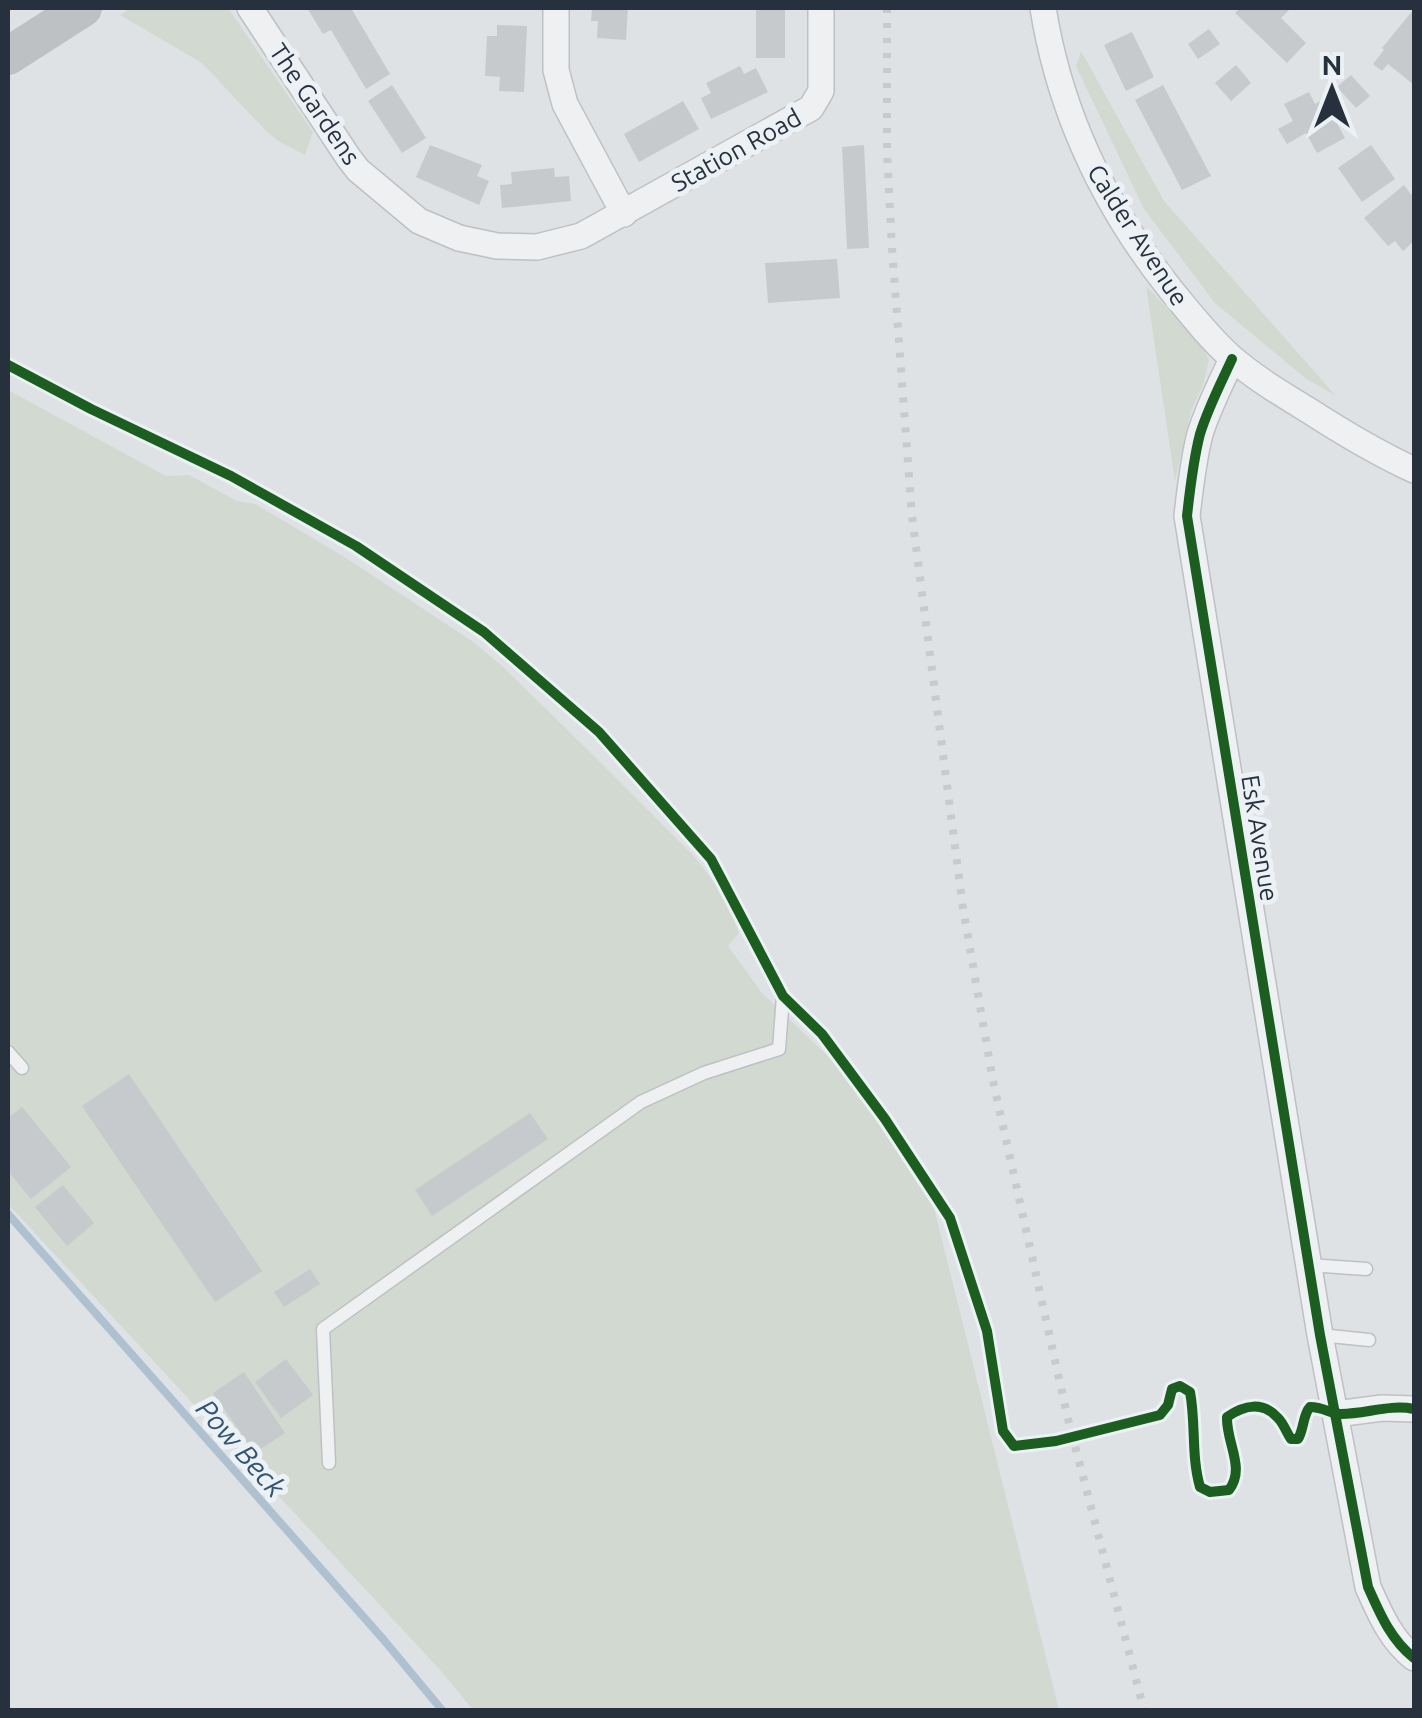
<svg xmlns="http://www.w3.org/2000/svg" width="1422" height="1718" viewBox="0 0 1422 1718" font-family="Ubuntu,sans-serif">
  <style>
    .green { fill: #d1d9d0 }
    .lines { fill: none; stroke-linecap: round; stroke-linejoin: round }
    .stream { stroke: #adc1d0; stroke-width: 8 }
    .building { fill: #c7cacd }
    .lane-casing { stroke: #bec0c3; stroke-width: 15 }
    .street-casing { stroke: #bec0c3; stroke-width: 28 }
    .lane { stroke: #eff0f1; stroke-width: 12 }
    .street { stroke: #eff0f1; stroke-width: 25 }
    .secondary { stroke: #bdc1c4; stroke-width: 38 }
    .rail { stroke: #c8cacc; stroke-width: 8; stroke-dasharray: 5 10; stroke-linecap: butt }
    .cycleway-casing { stroke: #ecf1f5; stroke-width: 16 }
    .cycleway { stroke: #1b5e20; stroke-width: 10 }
    .labels { text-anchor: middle; stroke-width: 10; stroke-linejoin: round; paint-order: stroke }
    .street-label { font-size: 25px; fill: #27313d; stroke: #ecf1f5 }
    .water-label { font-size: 28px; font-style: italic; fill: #315471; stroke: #ecf1f5 }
  </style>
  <rect width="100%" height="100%" fill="#dfe2e5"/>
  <g class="green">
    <path d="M131 8H228L313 132 305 155 278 141 264 129 202 63 120 15Z"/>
    <path d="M1081 51 1164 201 1336 396 1305 378 1215 303 1144 209 1076 66Z"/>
    <path d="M1146 286 1201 344 1209 360 1203 385 1191 411 1175 481Z"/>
    <path d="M8 390 166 476 189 475 237 501 255 504 343 556 472 641 502 666 592 754 693 855 725 896 739 933 728 946 762 993 856 1083 932 1200 1059 1710H473L441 1671 8 1204Z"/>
  </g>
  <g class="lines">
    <path class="stream" d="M8 1214 383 1639 442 1710"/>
  </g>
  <g class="building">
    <path d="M307 8H351L390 74 366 89 331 30 323 34Z"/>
    <path d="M592 8H628L626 40 597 38 598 21H591Z"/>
    <rect x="756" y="8" width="29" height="50"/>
    <path d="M1240 8H1291L1281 18 1306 43 1287 63 1235 13Z"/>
    <path d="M1414 9V85L1388 64 1382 71 1373 64 1384 50 1382 48Z"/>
    <path d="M497 25 527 26 524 92 499 91 500 77 485 76 487 36H497Z"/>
    <path d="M1209 29 1220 44 1198 59 1188 44Z"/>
    <path d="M1132 32 1154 77 1126 91 1104 45Z"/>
    <path d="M1236 65 1251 83 1231 101 1215 83Z"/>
    <path d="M740 66 744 74 756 68 768 92 711 119 701 98 711 93 706 83Z"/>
    <path d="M1351 75 1370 96 1356 108 1337 87Z"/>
    <path d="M392 85 426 138 402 153 368 101Z"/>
    <path d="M1163 85 1211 176 1182 190 1135 100Z"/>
    <path d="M1309 92 1315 104 1324 99 1345 138 1317 153 1306 133 1287 144 1278 129 1293 121 1284 104Z"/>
    <path d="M683 101 699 129 639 162 624 134Z"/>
    <path d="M430 145 482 165 477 176 489 181 479 205 416 177Z"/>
    <path d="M864 145 869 248 847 249 842 147Z"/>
    <path d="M1371 145 1395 179 1362 202 1338 168Z"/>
    <path d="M554 168 555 177 569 176 571 201 502 208 500 185 512 184 511 172Z"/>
    <path d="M1404 185 1414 198V241L1403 251 1395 241 1388 246 1364 218Z"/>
    <path d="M837 259 840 298 768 303 765 263Z"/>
    <path d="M129 1074 262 1271 215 1302 82 1106Z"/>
    <path d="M22 1107 71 1167 31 1199 8 1171V1118Z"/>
    <path d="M530 1113 548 1139 432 1216 415 1190Z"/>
    <path d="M63 1185 94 1223 67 1246 35 1207Z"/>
    <path d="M310 1269 320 1284 284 1307 274 1292Z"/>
    <path d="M286 1359 313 1395 281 1418 255 1382Z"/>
    <path d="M244 1372 285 1433 255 1453 213 1393Z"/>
  </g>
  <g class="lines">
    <defs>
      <g id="lane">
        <path d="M8 365 91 409 231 476 356 546 484 632 599 732 711 859 783 996 779 1049 704 1073 641 1102 323 1329 329 1463"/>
        <path d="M8 1052 22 1068"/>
        <path d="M1309 1265 1366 1269"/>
        <path d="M1320 1335 1369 1340"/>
      </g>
      <g id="street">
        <path d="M250 8 348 157 358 170 419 221 459 238 497 246 537 247 581 236 811 108 821 91V8"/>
        <path d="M556 8V70L565 104 624 214"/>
        <path d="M1043 8C1060 114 1104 206 1171 290 1190 313 1209 338 1232 358 1255 378 1282 394 1308 410 1342 432 1377 453 1414 470"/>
        <path d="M1232 359C1221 383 1208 408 1200 434 1193 461 1190 489 1187 516L1320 1335 1368 1587C1380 1614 1391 1640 1414 1658"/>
        <path d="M1336 1414 1382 1408 1414 1409"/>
      </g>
    </defs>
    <use href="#lane" class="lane-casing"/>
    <use href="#street" class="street-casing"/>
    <use href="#lane" class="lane"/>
    <use href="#street" class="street"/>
    <path class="secondary" d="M8 56 83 8"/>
    <path class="rail" d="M887 8V151L892 248 912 516 963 908 993 1081 1068 1419 1144 1710"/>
    <defs>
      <g id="cycleway">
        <path d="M1232 359C1221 383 1208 408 1200 434 1193 461 1190 489 1187 516L1320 1335 1368 1587C1380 1614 1391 1640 1414 1658"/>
        <path d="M8 365 91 409 231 476 356 546 484 632 599 732 711 859 783 996 822 1034 885 1119 950 1218 987 1331 1003 1431 1014 1446 1056 1441 1160 1415 1168 1405 1172 1389 1180 1386 1190 1392C1196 1423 1191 1456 1200 1487L1210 1492 1229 1490C1246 1468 1226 1443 1227 1417 1244 1405 1263 1401 1278 1418 1284 1424 1286 1432 1291 1439H1298C1304 1429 1303 1414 1310 1407 1324 1407 1331 1414 1341 1414 1366 1414 1389 1404 1414 1409"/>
      </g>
    </defs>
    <use href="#cycleway" class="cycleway-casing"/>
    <use href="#cycleway" class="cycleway"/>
  </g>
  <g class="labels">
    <g class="street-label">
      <text transform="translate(315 104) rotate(56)" y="9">The Gardens</text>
      <text transform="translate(736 150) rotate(-29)" y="9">Station Road</text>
      <text transform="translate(1138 235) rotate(57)" y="9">Calder Avenue</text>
      <text transform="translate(1260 838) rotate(81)" y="9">Esk Avenue</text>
    </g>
    <g class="water-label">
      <text transform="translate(241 1448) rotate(49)" y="10">Pow Beck</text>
    </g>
  </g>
  <rect width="1422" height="1718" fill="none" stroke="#27313d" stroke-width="20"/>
  <g transform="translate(1332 90)" stroke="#ecf1f5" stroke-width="8" paint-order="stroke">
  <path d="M0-8L18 38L0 25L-18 38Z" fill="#27313d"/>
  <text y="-15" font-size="28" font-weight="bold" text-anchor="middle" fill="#27313d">N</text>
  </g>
</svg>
